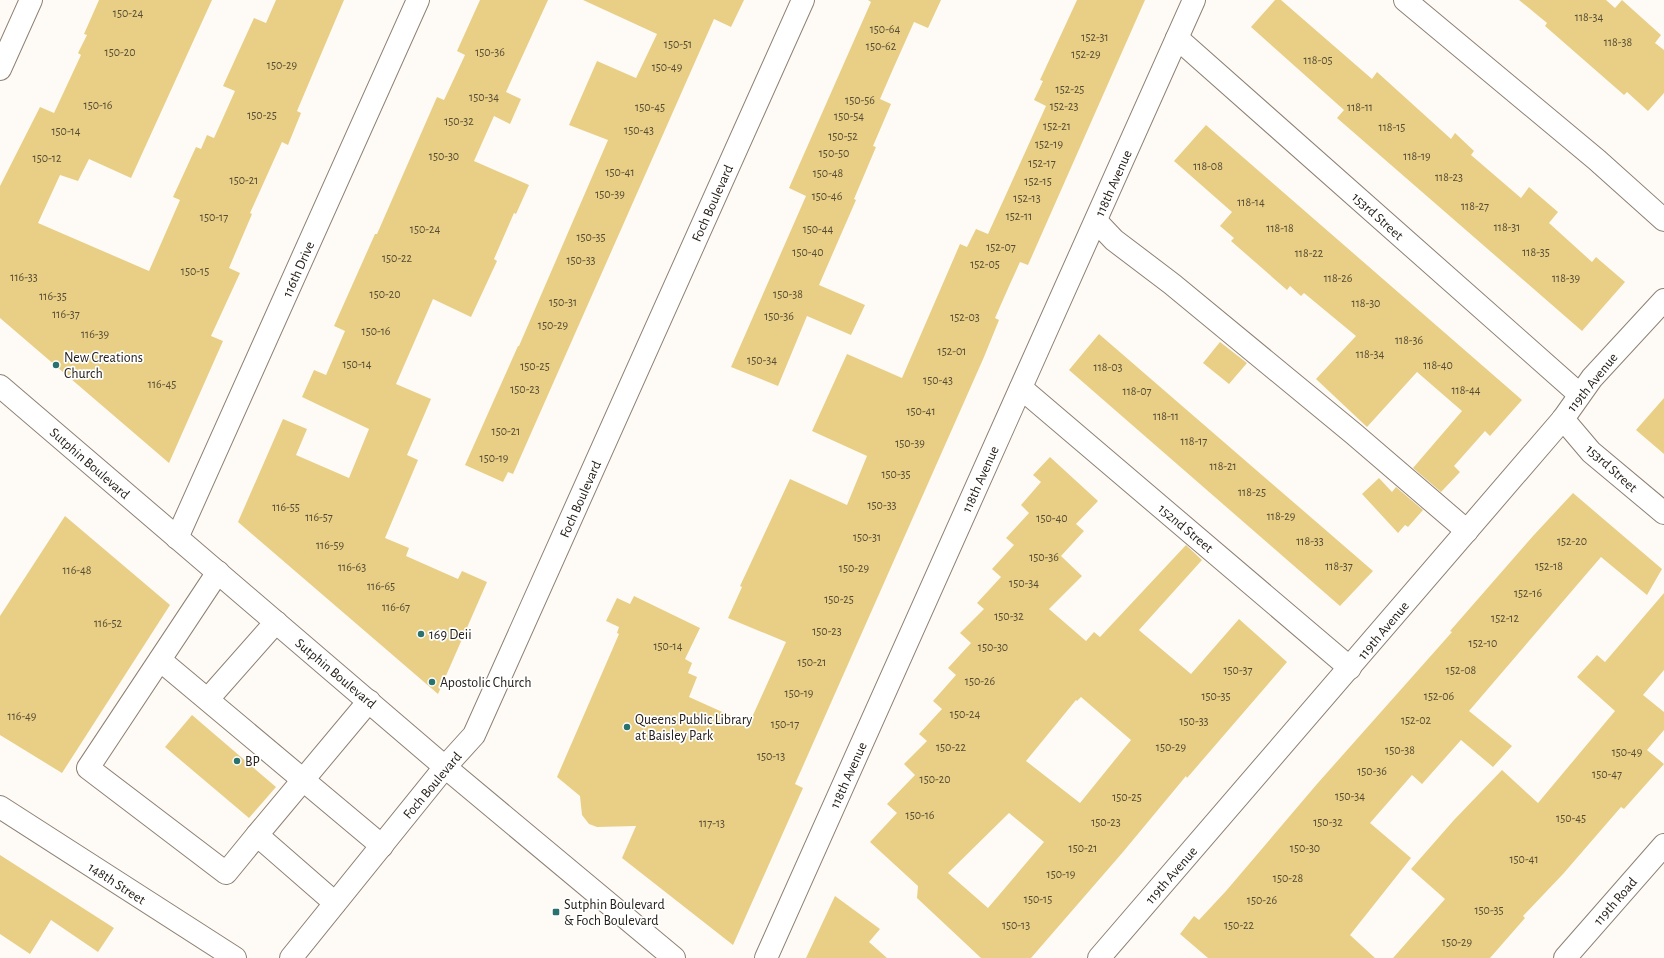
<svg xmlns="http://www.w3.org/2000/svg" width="1664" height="958" viewBox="0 0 1664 958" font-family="'Alegreya Sans',sans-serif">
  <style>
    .building { fill: #e8cf85; fill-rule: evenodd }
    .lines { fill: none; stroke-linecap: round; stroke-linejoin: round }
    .minor-casing { stroke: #8f8072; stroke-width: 24 }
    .major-casing { stroke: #8f8072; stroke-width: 24 }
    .minor { stroke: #fff; stroke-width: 22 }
    .major { stroke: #fff; stroke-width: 22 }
    .poi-dot { fill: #29726d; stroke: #fff; stroke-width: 1.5 }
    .labels { text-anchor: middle; stroke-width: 3.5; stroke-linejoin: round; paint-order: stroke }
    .number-label { font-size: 12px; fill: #564c35 }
    .street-label { font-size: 14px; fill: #26201a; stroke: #fff }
    .poi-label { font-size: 14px; fill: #26201a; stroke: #fff; text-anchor: start }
  </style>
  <rect width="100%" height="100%" fill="#fefbf7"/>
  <g class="building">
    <path d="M99 0H212L131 178 89 159 78 181 60 175 38 223 149 271 180 200 173 197 196 147 201 149 207 135 214 138 235 91 223 86 254 18 266 23 276 0H344L297 111 301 113 288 145 282 142 250 213 252 214 229 268 240 273 211 336 223 341 169 463 0 318V186L40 107 54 113 81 55 78 53 87 35 84 34Z"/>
    <path d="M480 0H548L506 92 521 99 510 124 494 116 474 161 529 185 516 214 514 213 494 259 497 261 471 317 433 299 396 384 431 399 407 455 418 460 385 538 409 548 406 556 458 579 462 571 487 582 438 694 238 522 283 419 307 429 296 455 349 478 369 429 302 397 314 370 326 375 345 331 334 326 375 234H377L437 97 444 100 465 55 457 51Z"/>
    <path d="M583 0H744L731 27 714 19 513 474 508 472 503 482 465 465 518 346H519L608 140 569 125 597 61 636 78 657 34Z"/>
    <path d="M868 0H941L928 28 914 22 893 69 880 99 891 104 873 146 876 147 854 199 856 200 819 285 865 305 851 335 807 316 778 386 731 367 806 196 789 188 871 2Z"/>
    <path d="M1077 0H1145L1028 265 1020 262 1010 284 995 318 999 320 984 357 795 784 803 788 733 945 622 858 636 826 597 827 589 824 582 815 580 796 557 777 619 634 617 633 619 627 606 621 617 598 630 604 634 596 700 628 685 659 692 663 688 673 697 677 689 697 749 724 786 642 728 618 742 587 740 586 790 479 847 505 867 456 812 431 847 354 902 378 960 244 967 247 976 229 988 234 1004 199 1046 106 1034 100 1043 81 1040 80Z"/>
    <path d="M1275 0H1281L1372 79 1377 72 1451 139 1455 133 1474 151 1471 155 1521 198 1529 187 1558 212 1549 223 1592 262 1596 257 1625 282 1582 331 1337 118 1344 110 1251 27Z"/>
    <path d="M1519 0H1606L1615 8 1622 0 1661 35 1655 43 1664 50V93L1648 111 1627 92 1624 95 1545 26 1547 23Z"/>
    <path d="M1206 125 1522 400 1490 436 1485 431 1454 466 1460 472 1441 492 1413 468 1462 411 1417 372 1367 427 1316 379 1356 336 1304 293 1301 296 1290 286 1287 290 1231 241 1234 238 1220 226 1232 212 1174 161Z"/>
    <path d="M1099 334 1373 571 1340 606 1069 370Z"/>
    <path d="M1220 342 1247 363 1229 384 1203 363Z"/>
    <path d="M1664 398V454L1636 430Z"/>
    <path d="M1050 457 1098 501 1076 524 1084 531 1061 556 1082 576 1049 609 1086 641 1094 632 1100 637 1186 545 1202 560 1139 630 1140 631 1191 674 1239 619 1287 662 1187 778 1186 776 1123 852 1031 958H981L917 898 918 886 870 842 897 813 887 804 915 775 904 764 927 741 919 734 942 709 933 701 956 675 948 668 971 643 960 633 984 609 977 603 1001 577 992 569 1014 545 1006 538 1029 513 1021 505 1041 482 1033 475ZM1081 697 1131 740 1080 803 1026 761 1076 700 1077 701ZM1009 813 1044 842 988 908 948 873Z"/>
    <path d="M1379 478 1392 492 1396 487 1423 510 1408 527 1405 525 1398 533 1362 494Z"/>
    <path d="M1573 493 1662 569 1647 595 1601 557 1469 711 1512 746 1493 767 1461 740 1422 784 1412 775 1370 823 1411 858 1350 935 1375 958H1208L1180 934 1194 916 1199 920 1226 891 1317 784 1452 632 1450 631 1533 536Z"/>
    <path d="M65 516 170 605 62 773 0 735V616Z"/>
    <path d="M1664 593V670L1643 695 1664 712V730L1647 750 1664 764 1624 809 1621 807 1563 874 1523 916 1525 918 1490 958H1393L1445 899 1411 869 1454 820 1502 770 1538 803 1615 711 1577 677 1597 655 1605 662Z"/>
    <path d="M192 715 276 787 249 818 165 747Z"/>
    <path d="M0 855 114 928 98 952 51 920 30 954 0 934Z"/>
    <path d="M835 896 880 929 869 942 887 958H806Z"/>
  </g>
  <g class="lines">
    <defs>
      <g id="minor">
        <path d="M1405 0 1597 160 1664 220"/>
        <path d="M1177 38 1579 394"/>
        <path d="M0 69 31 0"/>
        <path d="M1096 221 1114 240 1172 284 1354 434 1467 531"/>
        <path d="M1021 388 1350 668"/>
        <path d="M1563 419 1591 452 1664 513"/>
        <path d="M177 538 418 0"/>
        <path d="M218 572 88 768 226 873 257 835 335 903"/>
        <path d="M160 660 382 846"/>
        <path d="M208 699 276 622"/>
        <path d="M0 807 235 958"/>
        <path d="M257 835 369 701"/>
        <path d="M291 958 445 767 474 735 803 0"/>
        <path d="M766 958 1194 0"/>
        <path d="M1099 958 1563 419 1592 378 1664 300"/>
        <path d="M1565 958 1664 845"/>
      </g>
      <path id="major" d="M0 386 445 767 674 958"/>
    </defs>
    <use href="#minor" class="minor-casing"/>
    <use href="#major" class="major-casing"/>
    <use href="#minor" class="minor"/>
    <use href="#major" class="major"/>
  </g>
  <g class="poi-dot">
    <circle cx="56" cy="365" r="4"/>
    <circle cx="421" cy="634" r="4"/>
    <circle cx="432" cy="682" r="4"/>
    <circle cx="627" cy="727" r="4"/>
    <circle cx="237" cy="761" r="4"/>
    <rect x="552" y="908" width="8" height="8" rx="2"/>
  </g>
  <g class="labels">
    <g class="number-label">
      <text x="128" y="17">150-24</text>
      <text x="1589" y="21">118-34</text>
      <text x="885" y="33">150-64</text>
      <text x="1095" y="41">152-31</text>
      <text x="1618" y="46">118-38</text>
      <text x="678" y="48">150-51</text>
      <text x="881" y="50">150-62</text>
      <text x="120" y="56">150-20</text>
      <text x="490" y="56">150-36</text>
      <text x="1086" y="58">152-29</text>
      <text x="1318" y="64">118-05</text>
      <text x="282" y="69">150-29</text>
      <text x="667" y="71">150-49</text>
      <text x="1070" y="93">152-25</text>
      <text x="484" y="101">150-34</text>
      <text x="860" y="104">150-56</text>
      <text x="98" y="109">150-16</text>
      <text x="1064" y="110">152-23</text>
      <text x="650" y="111">150-45</text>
      <text x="1360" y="111">118-11</text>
      <text x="262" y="119">150-25</text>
      <text x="849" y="120">150-54</text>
      <text x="459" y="125">150-32</text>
      <text x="1057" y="130">152-21</text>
      <text x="1392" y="131">118-15</text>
      <text x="639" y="134">150-43</text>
      <text x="66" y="135">150-14</text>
      <text x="843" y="140">150-52</text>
      <text x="1049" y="148">152-19</text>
      <text x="834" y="157">150-50</text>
      <text x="444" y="160">150-30</text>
      <text x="1417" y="160">118-19</text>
      <text x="47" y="162">150-12</text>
      <text x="1042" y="167">152-17</text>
      <text x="1208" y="170">118-08</text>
      <text x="620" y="176">150-41</text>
      <text x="828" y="177">150-48</text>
      <text x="1449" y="181">118-23</text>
      <text x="244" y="184">150-21</text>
      <text x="1038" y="185">152-15</text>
      <text x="610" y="198">150-39</text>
      <text x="827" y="200">150-46</text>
      <text x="1027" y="202">152-13</text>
      <text x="1251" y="206">118-14</text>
      <text x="1475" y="210">118-27</text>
      <text x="1019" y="220">152-11</text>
      <text x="214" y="221">150-17</text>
      <text x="1507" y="231">118-31</text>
      <text x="1280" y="232">118-18</text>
      <text x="425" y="233">150-24</text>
      <text x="818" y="233">150-44</text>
      <text x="591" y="241">150-35</text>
      <text x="1001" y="251">152-07</text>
      <text x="808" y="256">150-40</text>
      <text x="1536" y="256">118-35</text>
      <text x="1309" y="257">118-22</text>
      <text x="397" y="262">150-22</text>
      <text x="581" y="264">150-33</text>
      <text x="985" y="268">152-05</text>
      <text x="195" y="275">150-15</text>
      <text x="24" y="281">116-33</text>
      <text x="1338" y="282">118-26</text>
      <text x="1566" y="282">118-39</text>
      <text x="385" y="298">150-20</text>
      <text x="788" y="298">150-38</text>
      <text x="53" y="300">116-35</text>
      <text x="563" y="306">150-31</text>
      <text x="1366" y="307">118-30</text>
      <text x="66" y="318">116-37</text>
      <text x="779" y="320">150-36</text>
      <text x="965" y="321">152-03</text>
      <text x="553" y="329">150-29</text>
      <text x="376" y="335">150-16</text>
      <text x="95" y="338">116-39</text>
      <text x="1409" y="344">118-36</text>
      <text x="952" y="355">152-01</text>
      <text x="1370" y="358">118-34</text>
      <text x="762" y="364">150-34</text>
      <text x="357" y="368">150-14</text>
      <text x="1438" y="369">118-40</text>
      <text x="535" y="370">150-25</text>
      <text x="1108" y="371">118-03</text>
      <text x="938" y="384">150-43</text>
      <text x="162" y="388">116-45</text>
      <text x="525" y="393">150-23</text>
      <text x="1466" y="394">118-44</text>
      <text x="1137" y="395">118-07</text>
      <text x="921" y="415">150-41</text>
      <text x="1166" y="420">118-11</text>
      <text x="506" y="435">150-21</text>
      <text x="1194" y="445">118-17</text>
      <text x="910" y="447">150-39</text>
      <text x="494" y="462">150-19</text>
      <text x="1223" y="470">118-21</text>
      <text x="896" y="478">150-35</text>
      <text x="1252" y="496">118-25</text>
      <text x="882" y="509">150-33</text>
      <text x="286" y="511">116-55</text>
      <text x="1281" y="520">118-29</text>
      <text x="319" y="521">116-57</text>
      <text x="1052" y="522">150-40</text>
      <text x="867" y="541">150-31</text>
      <text x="1310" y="545">118-33</text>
      <text x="1572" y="545">152-20</text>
      <text x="330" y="549">116-59</text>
      <text x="1044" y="561">150-36</text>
      <text x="1339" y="570">118-37</text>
      <text x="1549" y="570">152-18</text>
      <text x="352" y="571">116-63</text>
      <text x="854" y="572">150-29</text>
      <text x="77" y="574">116-48</text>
      <text x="1024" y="587">150-34</text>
      <text x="381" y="590">116-65</text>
      <text x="1528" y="597">152-16</text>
      <text x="839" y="603">150-25</text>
      <text x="396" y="611">116-67</text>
      <text x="1009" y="620">150-32</text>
      <text x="1505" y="622">152-12</text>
      <text x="108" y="627">116-52</text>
      <text x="827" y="635">150-23</text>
      <text x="1483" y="647">152-10</text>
      <text x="668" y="650">150-14</text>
      <text x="993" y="651">150-30</text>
      <text x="812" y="666">150-21</text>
      <text x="1238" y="674">150-37</text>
      <text x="1461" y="674">152-08</text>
      <text x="980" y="685">150-26</text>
      <text x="799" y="697">150-19</text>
      <text x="1216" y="700">150-35</text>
      <text x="1439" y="700">152-06</text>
      <text x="965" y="718">150-24</text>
      <text x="22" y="720">116-49</text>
      <text x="1416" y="724">152-02</text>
      <text x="1194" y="725">150-33</text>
      <text x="785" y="728">150-17</text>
      <text x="951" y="751">150-22</text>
      <text x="1171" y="751">150-29</text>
      <text x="1400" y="754">150-38</text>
      <text x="1627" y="756">150-49</text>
      <text x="771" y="760">150-13</text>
      <text x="1372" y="775">150-36</text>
      <text x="1607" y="778">150-47</text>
      <text x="935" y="783">150-20</text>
      <text x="1350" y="800">150-34</text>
      <text x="1127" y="801">150-25</text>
      <text x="920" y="819">150-16</text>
      <text x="1571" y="822">150-45</text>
      <text x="1106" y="826">150-23</text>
      <text x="1328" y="826">150-32</text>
      <text x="712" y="827">117-13</text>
      <text x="1083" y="852">150-21</text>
      <text x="1305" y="852">150-30</text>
      <text x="1524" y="863">150-41</text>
      <text x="1061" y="878">150-19</text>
      <text x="1288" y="882">150-28</text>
      <text x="1038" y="903">150-15</text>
      <text x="1262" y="904">150-26</text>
      <text x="1489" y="914">150-35</text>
      <text x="1016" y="929">150-13</text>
      <text x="1239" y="929">150-22</text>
      <text x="1457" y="946">150-29</text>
    </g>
    <g class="street-label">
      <text transform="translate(1113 183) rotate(-66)" y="5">118th Avenue</text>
      <text transform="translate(712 203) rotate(-66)" y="5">Foch Boulevard</text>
      <text transform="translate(1378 216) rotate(42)" y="5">153rd Street</text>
      <text transform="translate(298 269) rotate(-66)" y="5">116th Drive</text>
      <text transform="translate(1592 382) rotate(-51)" y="5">119th Avenue</text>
      <text transform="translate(90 463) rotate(41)" y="5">Sutphin Boulevard</text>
      <text transform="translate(1612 468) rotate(42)" y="5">153rd Street</text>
      <text transform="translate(980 479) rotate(-66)" y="5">118th Avenue</text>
      <text transform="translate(580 499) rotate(-66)" y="5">Foch Boulevard</text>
      <text transform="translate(1186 528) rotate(40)" y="5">152nd Street</text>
      <text transform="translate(1383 630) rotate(-50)" y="5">119th Avenue</text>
      <text transform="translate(336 673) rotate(40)" y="5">Sutphin Boulevard</text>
      <text transform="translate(848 775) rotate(-66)" y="5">118th Avenue</text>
      <text transform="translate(432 785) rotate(-50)" y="5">Foch Boulevard</text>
      <text transform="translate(1171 875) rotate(-49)" y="5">119th Avenue</text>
      <text transform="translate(117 883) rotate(33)" y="5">148th Street</text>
      <text transform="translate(1615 901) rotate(-49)" y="5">119th Road</text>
    </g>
    <g class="poi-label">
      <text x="64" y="362">New Creations<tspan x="64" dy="16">Church</tspan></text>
      <text x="429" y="639">169 Deii</text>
      <text x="440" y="687">Apostolic Church</text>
      <text x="635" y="724">Queens Public Library<tspan x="635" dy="16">at Baisley Park</tspan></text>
      <text x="245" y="766">BP</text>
      <text x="564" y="909">Sutphin Boulevard<tspan x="564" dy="16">&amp; Foch Boulevard</tspan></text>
    </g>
  </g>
</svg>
